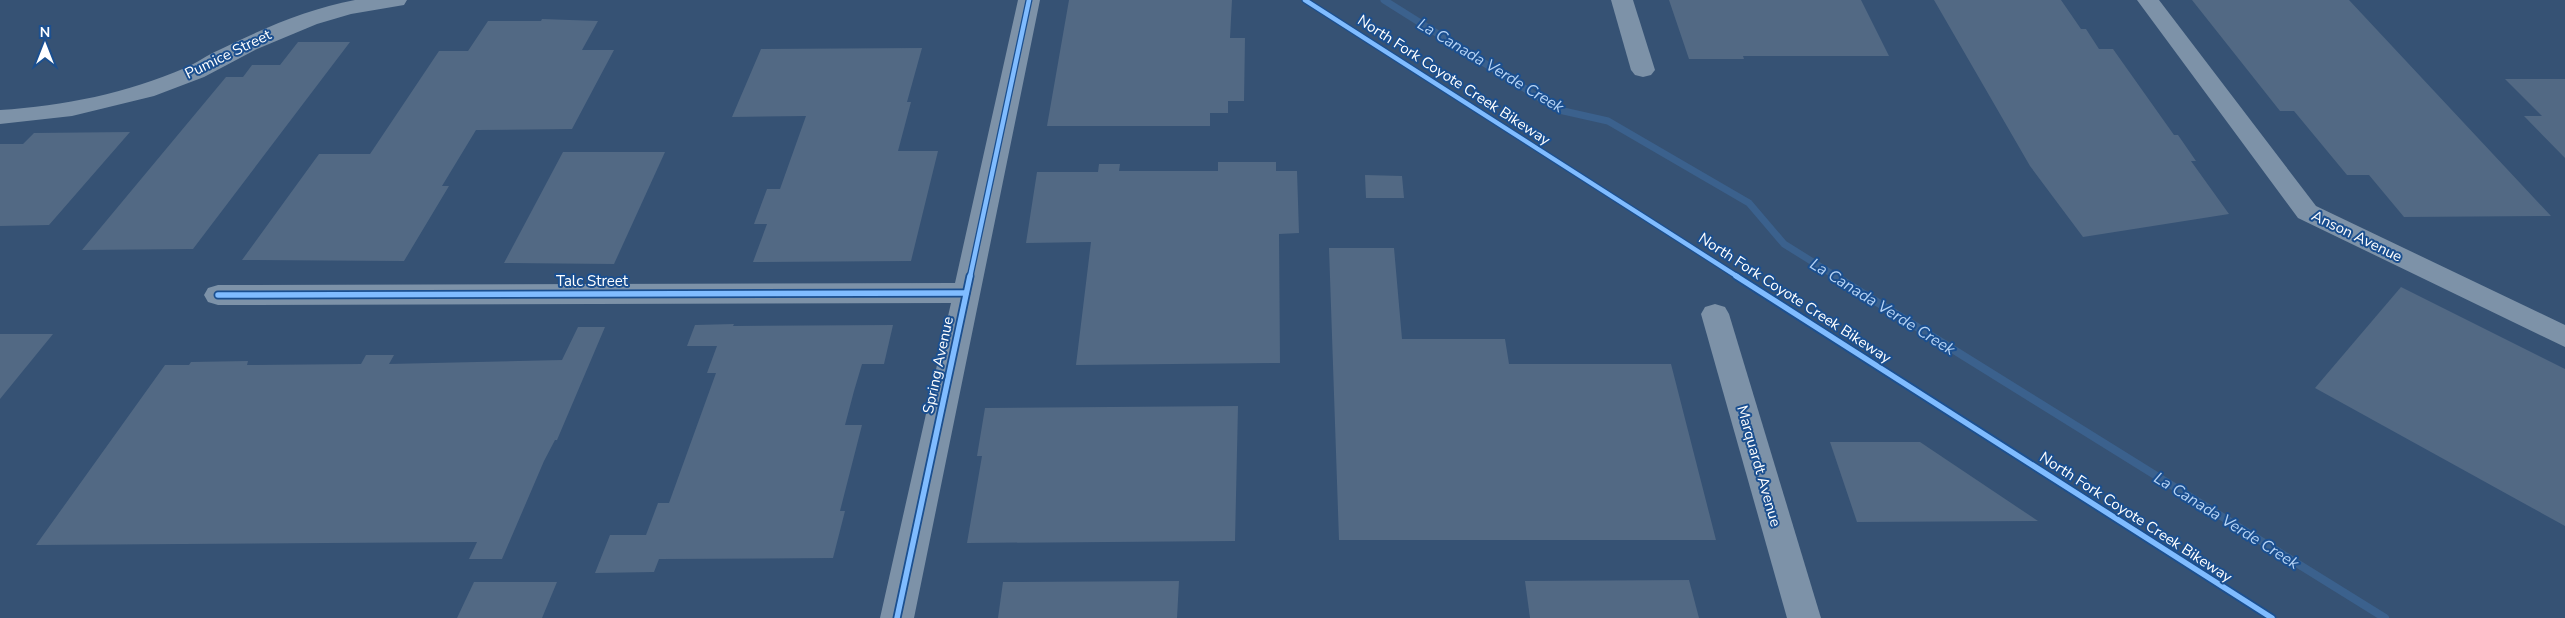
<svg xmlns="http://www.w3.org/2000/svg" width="2565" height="618" viewBox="0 0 2565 618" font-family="'Nunito Sans',sans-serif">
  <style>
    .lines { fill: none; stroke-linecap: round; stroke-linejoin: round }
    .stream-far1 { stroke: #3b618d; stroke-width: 7 }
    .stream { stroke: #3b618d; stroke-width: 8 }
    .building { fill: #526984 }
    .minor { fill: #7d92a8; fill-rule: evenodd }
    .cycleway-far1-casing { stroke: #1b4f8f; stroke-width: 7 }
    .cycleway-casing { stroke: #1b4f8f; stroke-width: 9 }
    .cycleway-far1 { stroke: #80bcff; stroke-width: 4.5 }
    .cycleway { stroke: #80bcff; stroke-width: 5.5 }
    .labels { text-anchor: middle; stroke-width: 4; stroke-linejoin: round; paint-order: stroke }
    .street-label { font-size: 15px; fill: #fff; stroke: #1b4f8f }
    .water-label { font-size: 16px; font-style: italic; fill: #b5d3f5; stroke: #1b4f8f }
  </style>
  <rect width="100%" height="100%" fill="#365274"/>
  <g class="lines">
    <path class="stream-far1" d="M1384 0 1559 110 1608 121 1749 203 1784 244 1837 277"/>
    <path class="stream" d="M1835 276 2385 618"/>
  </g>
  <g class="building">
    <path d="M1069 0H1232L1230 38H1245L1244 101H1228V113H1210V126H1047Z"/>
    <path d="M1669 0H1861L1889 56H1743L1744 59H1689Z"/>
    <path d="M1934 0H2061L2081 29H2086L2099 49H2113L2174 135H2178L2196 161H2191L2229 214 2083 237 2030 166Z"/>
    <path d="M2192 0H2349L2551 216 2404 217 2369 175H2347L2294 111H2280Z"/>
    <path d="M542 19 598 21 582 50H614L572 129 476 130 442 186H449L404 261 242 260 319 154H370L439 51H468L488 21H541Z"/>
    <path d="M298 42H350L193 249 82 250 226 77H243L252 65H280Z"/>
    <path d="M922 48 907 102H911L898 151H938L911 261 753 262 767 224H754L767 189H780L806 116 732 117 761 49Z"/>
    <path d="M2505 79H2565V158L2524 116H2542Z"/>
    <path d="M130 132 49 225 0 226V144H23L34 133Z"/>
    <path d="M563 152H665L614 264 504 263Z"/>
    <path d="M1218 162H1276V171H1297L1299 233 1279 234 1280 363 1076 365 1091 242 1026 243 1037 172H1098L1099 164H1120L1119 171H1218Z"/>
    <path d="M1365 175 1402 176 1404 198H1366Z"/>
    <path d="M1329 248H1394L1402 339H1505L1509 364H1671L1716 540H1339Z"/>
    <path d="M2401 287 2565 369V526L2315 388Z"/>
    <path d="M734 324 733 326 893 325 884 364H862L854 391 845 425H862L840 511H845L833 558 659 559 654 572 595 573 610 535H646L658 503H669L716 373H707L717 346H687L695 325Z"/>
    <path d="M578 327H605L557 440H555L544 461 502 559H469L477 542 36 545 165 365H189L191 362 248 361 247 365 361 364 366 355H394L389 364 562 360Z"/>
    <path d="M0 334H53L0 399Z"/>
    <path d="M1238 406 1235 541 967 543 982 456H977L985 408Z"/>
    <path d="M1830 442H1920L2038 521 1857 522Z"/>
    <path d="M1689 580 1699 618H1530L1525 581Z"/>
    <path d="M1179 581 1177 618H998L1003 582Z"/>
    <path d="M474 582H557L542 618H457Z"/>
  </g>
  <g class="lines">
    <g class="minor">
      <path d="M355 0H407L404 5 351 14 317 24 257 49 204 77 154 96 72 116 0 124V110C64 106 127 93 185 68 197 63 207 55 219 50 262 29 307 9 355 0Z"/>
      <path d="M1018 0H1040L914 618H880L951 303 218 305 208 302 204 295 208 288 218 285 955 283Z"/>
      <path d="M1611 0H1633L1655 70 1651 75 1643 77 1635 75 1631 70Z"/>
      <path d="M2137 0H2159L2316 206 2565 325V347L2298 218Z"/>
      <path d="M1715 304 1725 307 1729 314 1821 618H1787L1701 314 1705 307Z"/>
    </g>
    <defs>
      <g id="cycleway-far1">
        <path d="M1305 0 1738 277"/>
        <path d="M970 277 1029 0"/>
      </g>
      <g id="cycleway">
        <path d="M1736 276 2272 618"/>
        <path d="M218 295 966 293"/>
        <path d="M897 618 970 276"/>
      </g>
    </defs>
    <use href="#cycleway-far1" class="cycleway-far1-casing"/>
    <use href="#cycleway" class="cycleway-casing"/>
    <use href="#cycleway-far1" class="cycleway-far1"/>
    <use href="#cycleway" class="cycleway"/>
  </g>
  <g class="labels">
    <g class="street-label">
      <text transform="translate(228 54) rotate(-26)" y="5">Pumice Street</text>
      <text transform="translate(1454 80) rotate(33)" y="5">North Fork Coyote Creek Bikeway</text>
      <text transform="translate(2357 236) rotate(26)" y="5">Anson Avenue</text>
      <text x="592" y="286">Talc Street</text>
      <text transform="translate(1795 298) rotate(33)" y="5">North Fork Coyote Creek Bikeway</text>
      <text transform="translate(938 365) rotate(-78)" y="5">Spring Avenue</text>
      <text transform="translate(1759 466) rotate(74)" y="5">Marquardt Avenue</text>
      <text transform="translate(2136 517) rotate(33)" y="5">North Fork Coyote Creek Bikeway</text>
    </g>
    <g class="water-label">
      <text transform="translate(1491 65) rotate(31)" y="6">La Canada Verde Creek</text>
      <text transform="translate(1883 306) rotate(32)" y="6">La Canada Verde Creek</text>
      <text transform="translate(2227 520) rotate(32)" y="6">La Canada Verde Creek</text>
    </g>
  </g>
  <g transform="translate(45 45)" stroke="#1b4f8f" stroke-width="4" paint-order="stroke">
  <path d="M0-4L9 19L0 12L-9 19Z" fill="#ffffff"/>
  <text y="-8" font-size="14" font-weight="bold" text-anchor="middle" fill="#ffffff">N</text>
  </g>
</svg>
